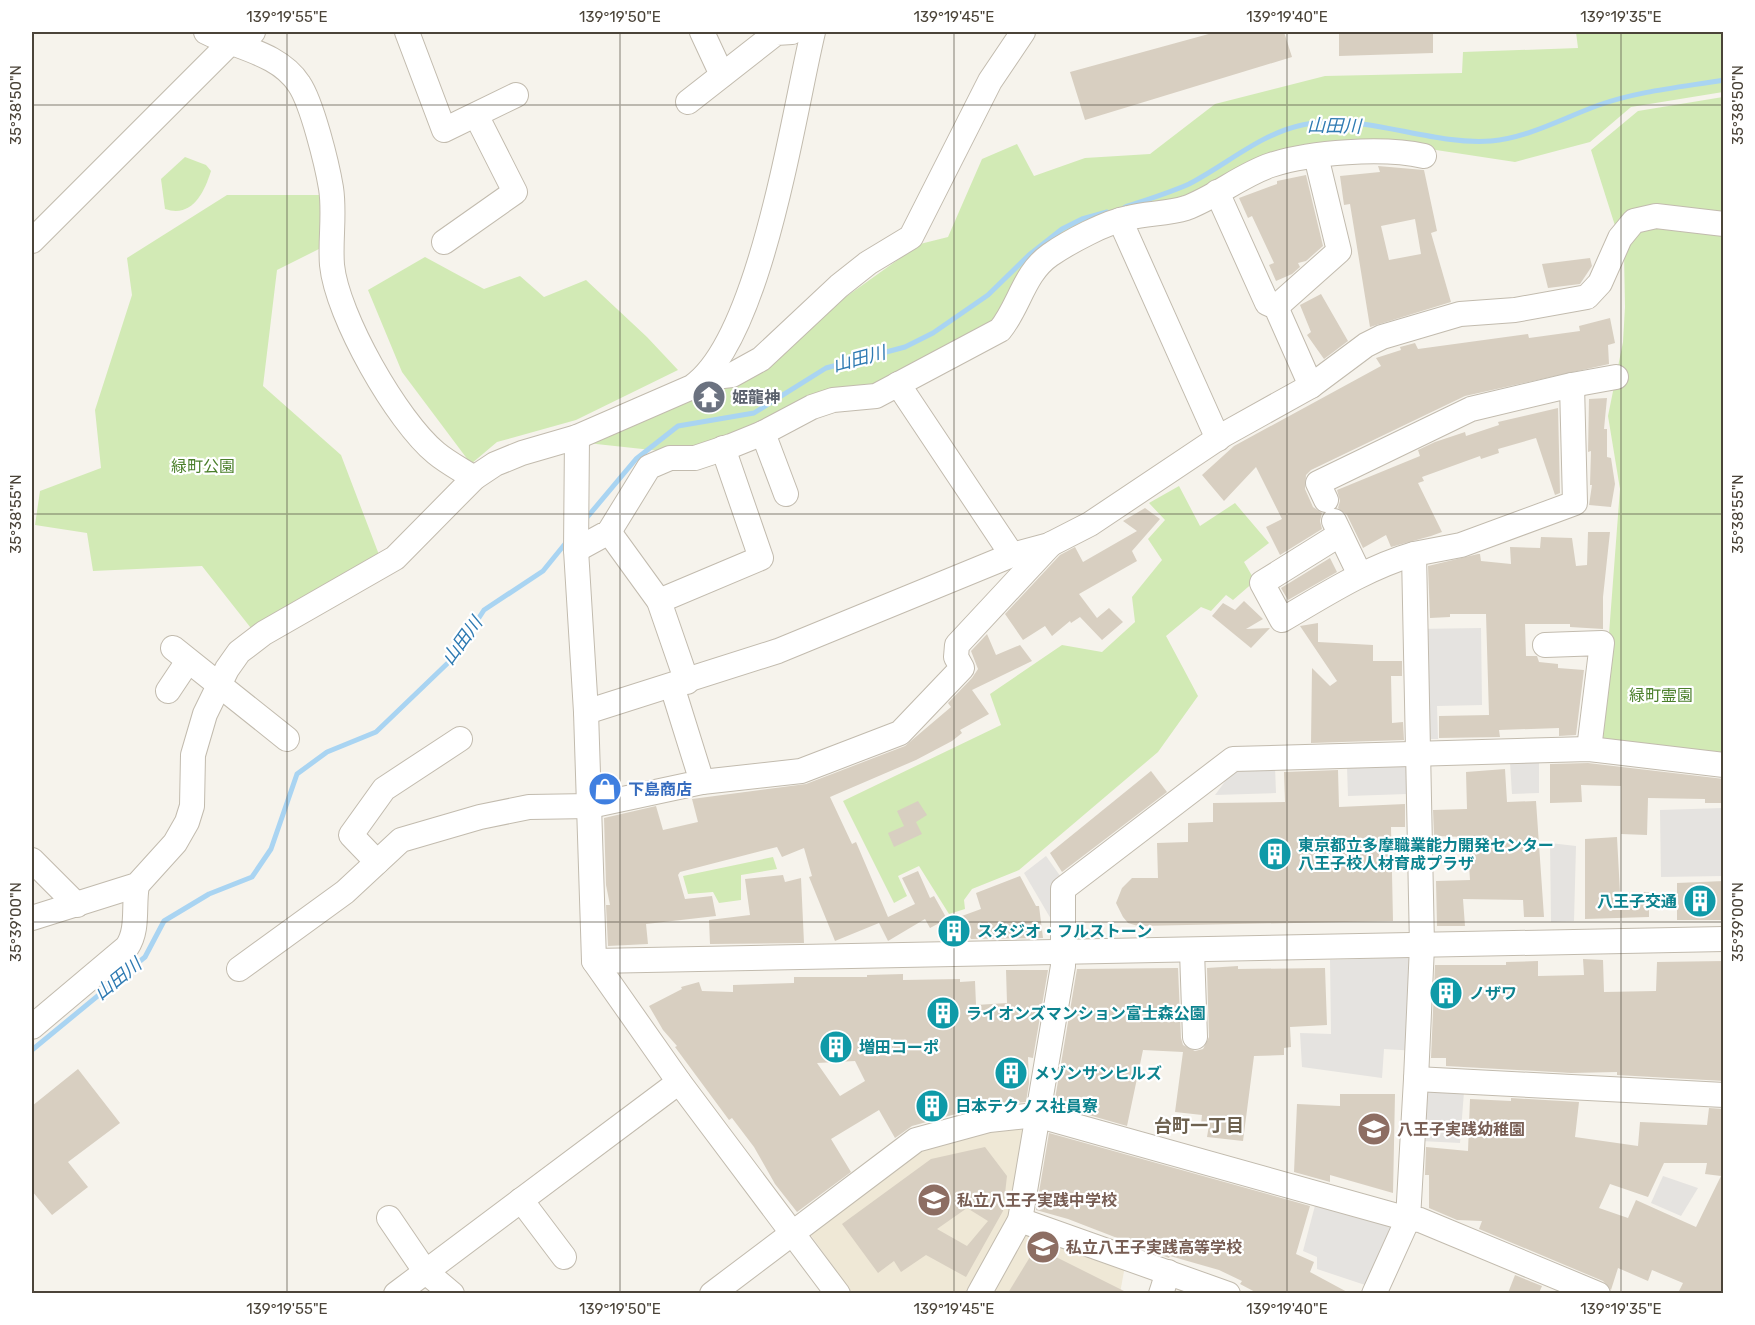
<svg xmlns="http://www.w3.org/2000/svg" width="1755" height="1325" viewBox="0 0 1755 1325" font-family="Rubik,'Noto Sans JP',sans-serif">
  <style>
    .education { fill: #efe8d6 }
    .green { fill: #d2eab5 }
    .parking { fill: #e5e3e0 }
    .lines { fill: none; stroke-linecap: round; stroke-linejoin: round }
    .stream { stroke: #a9d4f2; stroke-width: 5 }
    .building { fill: #d8cfc1; fill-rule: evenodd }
    .minor-casing { stroke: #c2bbae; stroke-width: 26 }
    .minor { stroke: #fff; stroke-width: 24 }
    .ticks { fill: none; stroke: #4b4439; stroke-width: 1.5; stroke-opacity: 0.45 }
    .labels { text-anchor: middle; stroke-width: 4.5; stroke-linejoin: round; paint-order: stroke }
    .worship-label { font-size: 16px; font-weight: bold; fill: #5b616d; stroke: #fff; text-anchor: start }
    .park-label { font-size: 16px; fill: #4a7f2a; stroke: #fff }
    .shop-label { font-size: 16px; font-weight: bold; fill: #366cbe; stroke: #fff; text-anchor: start }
    .culture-label { font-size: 16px; font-weight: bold; fill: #0d838f; stroke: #fff; text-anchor: start }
    .education-label { font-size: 16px; font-weight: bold; fill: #785e54; stroke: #fff; text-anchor: start }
    .water-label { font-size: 18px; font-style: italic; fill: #2e7ab2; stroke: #fff }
    .neighbourhood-label { font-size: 18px; font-weight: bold; fill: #6e6250; stroke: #fff }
    .neatline { fill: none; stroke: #4b4439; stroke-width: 2 }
    .ticks-label { font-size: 15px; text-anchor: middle; fill: #4b4439 }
  </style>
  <rect width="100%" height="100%" fill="#f6f3ec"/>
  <g class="education">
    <path d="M1026 1126 1012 1217 968 1293H852L810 1234 919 1149 989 1129Z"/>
    <path d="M1023 1228 1125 1266 1120 1293 987 1294Z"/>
  </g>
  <g class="green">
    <path d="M1576 32H1723V92L1631 107 1590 142 1515 162 1390 143 1081 230 997 322 872 385 760 423 697 448 661 451 587 443 826 311 920 244 948 237 982 159 1017 144 1034 176 1085 158 1150 154 1215 104 1325 76 1462 73 1463 52 1578 48Z"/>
    <path d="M1723 97V765L1589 749 1609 634 1620 489 1608 416 1623 342 1625 307 1624 254 1591 150 1638 111Z"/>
    <path d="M185 157 206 165 211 171C204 193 192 218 165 209L161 179Z"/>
    <path d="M227 195H323L327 245 277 270 263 386 341 455 381 560 254 632 202 566 93 571 87 533 35 525 40 491 101 468 95 410 132 295 127 258Z"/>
    <path d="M425 257 484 289 520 276 544 297 586 280 647 337 678 370 576 420 497 442 471 464 402 372 368 290Z"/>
    <path d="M1179 486 1200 526 1235 503 1269 543 1244 562 1255 581 1233 600 1226 595 1211 611 1201 607 1166 636 1198 696 1158 752 1019 870 972 889 964 900 965 909 949 914 919 866 898 876 907 896 894 903 843 801 1001 725 990 694 1062 645 1102 652 1135 622 1132 597 1162 560 1148 539 1165 520 1149 503Z"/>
    <path d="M773 857 777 869 741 875V900L719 903 713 892 688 894 683 876Z"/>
  </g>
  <g class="parking">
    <path d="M1481 628 1482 705 1437 706 1438 739H1417L1415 629Z"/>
    <path d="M1539 761V793L1512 794 1510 762Z"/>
    <path d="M1406 766 1407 794 1348 796 1347 767Z"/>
    <path d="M1275 767 1276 793 1215 795 1235 768Z"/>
    <path d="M1723 808V876L1661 877 1660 810Z"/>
    <path d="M1550 843 1576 846 1574 921 1551 922Z"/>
    <path d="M1046 856 1063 880 1058 931 1024 873Z"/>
    <path d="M1421 957 1417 1051 1384 1049 1382 1078 1302 1067 1300 1033 1331 1034 1330 960Z"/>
    <path d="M1423 1090 1464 1092 1460 1143 1421 1141Z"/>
    <path d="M1663 1176 1698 1188 1681 1216 1651 1203Z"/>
    <path d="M1317 1198 1400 1222 1368 1286 1317 1269V1257L1303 1251Z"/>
  </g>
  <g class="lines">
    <g class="stream">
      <path d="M1125 207C1146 200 1169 193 1189 184 1226 165 1260 134 1302 125 1360 111 1430 146 1491 141 1530 137 1563 118 1599 105 1638 91 1682 87 1724 80"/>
      <path d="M584 521 636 459 678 426 754 413 826 368 905 347 933 333 988 295 1029 255 1062 229 1082 219 1107 212"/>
      <path d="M32 1050 145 957 164 921 209 894 252 877 271 849 297 774 327 752 376 732 452 659 484 610 543 571 569 539"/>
    </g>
  </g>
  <g class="building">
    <path d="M1216 32H1284L1292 57 1085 120 1070 72Z"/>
    <path d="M1339 32H1433V53L1339 56Z"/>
    <path d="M1378 166 1424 170 1437 231 1431 233 1451 302 1370 327 1350 204 1344 205 1340 176 1380 172ZM1415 219 1421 254 1389 260 1381 226Z"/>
    <path d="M1306 175 1323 246 1306 261 1298 263 1300 267 1292 274 1276 281 1269 265 1274 263 1252 216 1248 218 1239 198 1277 184V181Z"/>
    <path d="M1590 258 1592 266 1580 284 1548 288 1542 264Z"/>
    <path d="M1321 294 1348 341 1324 359 1307 335 1311 332 1300 305Z"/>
    <path d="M1610 318 1615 343 1608 345 1609 364 1465 396 1311 470 1306 475 1305 489 1313 507 1322 513 1320 521 1322 529 1280 555 1266 527 1282 519 1256 467 1224 501 1202 475 1234 446 1381 366 1376 358 1401 350 1400 347 1415 343 1418 349 1528 334 1529 338 1580 331 1579 326Z"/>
    <path d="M1607 398 1604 429H1607V457L1611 458 1615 484 1611 507 1589 505 1592 485H1590L1591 451 1588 452 1589 399Z"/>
    <path d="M1558 408 1560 493 1555 495 1536 438 1498 449 1499 453 1481 459 1480 456 1422 477 1424 481 1418 483 1442 532 1431 536 1391 547 1386 535 1363 548 1347 515 1338 508 1340 501 1337 490 1420 456 1418 450 1435 442 1465 432 1466 436 1499 425 1498 422Z"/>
    <path d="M1145 508 1160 519 1132 551 1137 561 1079 594 1097 618 1109 608 1123 622 1102 640 1080 617 1071 623 1070 621 1052 636 1045 626 1023 640 1005 614 1060 555 1075 547 1083 562 1137 531 1123 521Z"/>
    <path d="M1588 532H1610L1603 597V629L1570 627V624H1525L1526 656H1537L1539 662 1558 664V668L1584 670 1576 735 1559 736V728L1499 730 1500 737 1439 738V716L1489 715 1486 614H1450V617L1430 618 1428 566 1478 554H1480L1481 561 1511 564 1510 547 1540 548 1541 537 1572 538 1576 566 1587 565Z"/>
    <path d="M1330 558 1337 572 1288 600 1281 588Z"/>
    <path d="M1244 601 1263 619 1246 629 1270 628 1251 648 1212 616 1223 603 1235 610Z"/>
    <path d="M1318 623V642L1373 645V661H1402V676H1391L1392 723 1403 722 1404 740 1311 743 1312 668 1330 686 1337 681 1300 626Z"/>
    <path d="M987 634 996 655 1020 645 1032 661 972 690 989 714 960 730 962 733 952 741 916 760 830 797 852 844 856 842 888 917 915 904 902 878 918 871 930 898 934 896 947 919 930 928 925 919 888 941 879 923 835 941 809 877 812 876 804 848 782 857 777 847 680 872 678 875 685 899 712 896 716 916 646 924 648 944 608 946 606 905H610L606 885 604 818 656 806 663 830 698 822 692 799 806 784 905 746 951 707 948 703 972 678 978 669 971 651Z"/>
    <path d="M1588 763 1724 779V803H1705V799L1648 798 1647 835 1621 834V786L1581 785 1582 802 1550 803V764Z"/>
    <path d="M1505 769 1507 802 1536 801 1544 917H1524L1523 900 1463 899 1465 926H1437L1436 881 1470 880 1467 837 1434 836 1433 810 1467 809 1466 772Z"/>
    <path d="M1338 770 1339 807 1405 804V827H1391L1393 921 1138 926 1128 923 1123 917 1116 903 1122 888 1132 878H1158L1157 843 1188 842V823L1213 822V803L1285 802 1284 772Z"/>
    <path d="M1151 771 1167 792 1062 872 1050 853Z"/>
    <path d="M918 801 927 815 916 822 922 834 894 847 888 833 904 826 897 811Z"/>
    <path d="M1617 837 1620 893 1649 892V917L1585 919V839Z"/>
    <path d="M783 875 785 882 801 878 804 943 710 944 709 920 750 915 745 879Z"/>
    <path d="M1020 876 1036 906H1039L1043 938 971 939 970 937 947 940 940 924 981 909 976 893Z"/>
    <path d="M1724 881V920H1677V883Z"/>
    <path d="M1583 959 1603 960 1604 992 1656 991 1657 962 1724 961V1081L1617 1075V1072L1571 1073 1446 1066V1058H1431L1435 965H1506V962L1538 961V976L1584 975Z"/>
    <path d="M1238 966V969L1325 968 1327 1025 1290 1027 1291 1047 1284 1048V1055L1254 1056 1243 1141 1207 1137 1209 1125 1201 1124 1202 1115 1175 1112 1183 1052 1143 1050 1127 1126 1054 1105 1077 969 1178 968 1181 1038 1183 1045 1195 1051 1203 1049 1209 1037 1207 968Z"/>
    <path d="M1006 970H1048L1033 1058 1028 1057 1029 1083 1026 1102 985 1106 912 1126 895 1138 879 1110 831 1139 851 1172 797 1212 775 1184 754 1147 732 1118 729 1120 675 1047 677 1046 663 1030 649 1006 682 989 681 987 699 982 702 991 733 992V985L794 983V977H867V975L903 974V980L960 979V982L975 981 976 1005 1007 1003ZM855 1061 865 1081 840 1096 817 1063Z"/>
    <path d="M78 1069 120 1123 68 1162 88 1187 52 1215 32 1191V1106Z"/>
    <path d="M1340 1094H1395L1393 1193 1330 1175V1182L1294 1172 1297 1104 1340 1106Z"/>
    <path d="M1511 1098 1579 1102 1575 1137 1638 1146 1640 1122 1707 1125 1709 1108 1724 1109V1293H1678L1683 1283 1652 1270 1648 1281 1618 1268 1611 1290 1603 1281 1479 1229 1482 1221 1457 1220 1429 1208V1175H1425L1426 1147 1468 1151 1470 1099 1511 1101ZM1664 1163H1707L1705 1174 1721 1176 1696 1227 1636 1200 1628 1218 1599 1208 1610 1184 1648 1197Z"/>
    <path d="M1049 1133 1310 1206 1296 1254 1314 1262 1310 1272 1349 1293H1257L1240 1284 1242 1281 1219 1270 1170 1256 1169 1258 1068 1219 1036 1210Z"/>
    <path d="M985 1147 1007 1176 1003 1211 966 1277 926 1255 901 1272 894 1261 878 1273 842 1224 931 1159ZM967 1208 988 1221 967 1246 937 1229Z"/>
    <path d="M1036 1247 1128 1293H1008Z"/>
    <path d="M1515 1275 1542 1286 1539 1293H1508Z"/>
  </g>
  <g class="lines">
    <defs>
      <g id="minor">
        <path d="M206 32C237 48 279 53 299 84 312 103 327 164 331 188 335 213 330 240 332 265 337 316 397 421 436 453 448 463 462 470 474 478"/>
        <path d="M407 32 444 130 516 95"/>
        <path d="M702 32 722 75"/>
        <path d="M688 102 776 33 792 32"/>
        <path d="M1217 192 1267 303 1276 307 1311 386"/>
        <path d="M1120 220 1218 439"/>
        <path d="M32 241 229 44 253 32"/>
        <path d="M444 242 515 192 476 115"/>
        <path d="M1276 307 1339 251 1316 156"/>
        <path d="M705 378 732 375 761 359 839 286 868 263 911 237 990 81 1023 32"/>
        <path d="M898 384 1012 555"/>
        <path d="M1572 385 1616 377"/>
        <path d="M763 433 786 494"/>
        <path d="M577 437 576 550 586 712 594 961 679 1082 838 1294"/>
        <path d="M1326 500 1318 483 1471 409 1572 385 1575 503 1461 545 1414 554 1422 946 1416 1079 1408 1219 1374 1294"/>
        <path d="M1334 521 1360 575"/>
        <path d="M609 532 659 601 687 682"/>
        <path d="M1339 535 1262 583 1282 620C1325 595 1366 568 1414 554"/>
        <path d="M576 550 609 532 649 467 670 458H695L731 446 763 433 812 407 833 400 876 396 1000 330C1019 307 1024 273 1050 255 1069 242 1106 222 1128 218 1147 213 1167 214 1186 208 1216 197 1241 175 1271 165 1311 152 1383 147 1424 156"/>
        <path d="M659 601 761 558 723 448"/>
        <path d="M1545 645 1602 643 1589 749"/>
        <path d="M173 648 287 739"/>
        <path d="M168 691 188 661"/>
        <path d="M586 712 778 651 1012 555 1049 545 1090 524 1223 435 1311 386 1366 345 1382 337 1460 314 1515 310 1587 297 1600 283 1620 238 1634 221 1656 216 1724 224"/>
        <path d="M702 782 801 771 900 733 962 668 956 657 957 645 1051 544"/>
        <path d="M32 860 77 905"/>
        <path d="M377 862 351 835 384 789 460 739"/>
        <path d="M32 918 137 885 175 843 187 822 192 806 193 755 205 714 227 669 239 652 264 633 395 558 474 478 495 464 522 453 577 437 692 387C761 339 793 115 813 32"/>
        <path d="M1192 951 1195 1037"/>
        <path d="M594 961 1724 939"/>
        <path d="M239 969 345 892 401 840 480 817 529 807 590 806 702 782 672 686"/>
        <path d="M32 1027 127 947C139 929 133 906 137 885"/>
        <path d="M1416 1079 1724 1095"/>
        <path d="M521 1200 564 1257"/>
        <path d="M389 1218 425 1271 452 1294"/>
        <path d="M1020 1220 1228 1294"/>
        <path d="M396 1294 679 1082"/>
        <path d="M712 1294 916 1140 989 1120 1036 1115 1408 1219 1420 1220 1598 1294"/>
        <path d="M979 1294 1020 1220 1063 966V889L1233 759 1589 749 1724 765"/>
        <path d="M1161 1294 1168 1272"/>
      </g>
    </defs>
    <use href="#minor" class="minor-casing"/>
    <use href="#minor" class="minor"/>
  </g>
  <path class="ticks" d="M287 32V1294M620 32V1294M954 32V1294M1287 32V1294M1621 32V1294M32 105H1724M32 514H1724M32 922H1724"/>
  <defs>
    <symbol id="temple-disc" viewBox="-11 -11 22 22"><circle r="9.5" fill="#6b7280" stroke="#fff"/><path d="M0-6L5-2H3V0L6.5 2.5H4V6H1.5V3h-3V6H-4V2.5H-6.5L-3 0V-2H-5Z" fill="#fff"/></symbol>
    <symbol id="shop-disc" viewBox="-11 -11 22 22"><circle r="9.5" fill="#3f7fe0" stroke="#fff"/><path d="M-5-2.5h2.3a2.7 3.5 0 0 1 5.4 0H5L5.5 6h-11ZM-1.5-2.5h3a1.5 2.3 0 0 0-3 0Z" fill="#fff"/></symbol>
    <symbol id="building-disc" viewBox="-11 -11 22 22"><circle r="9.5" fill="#0f9aa8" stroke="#fff"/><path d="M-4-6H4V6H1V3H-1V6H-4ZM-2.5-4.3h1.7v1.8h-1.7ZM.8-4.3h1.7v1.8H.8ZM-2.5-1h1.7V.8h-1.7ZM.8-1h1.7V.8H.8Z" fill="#fff"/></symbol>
    <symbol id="school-disc" viewBox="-11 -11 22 22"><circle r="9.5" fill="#8d6e63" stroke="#fff"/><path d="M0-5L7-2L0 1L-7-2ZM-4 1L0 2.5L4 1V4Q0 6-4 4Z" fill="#fff"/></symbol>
  </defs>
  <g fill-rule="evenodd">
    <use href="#temple-disc" x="690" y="378" width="38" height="38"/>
    <use href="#shop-disc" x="586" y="770" width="38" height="38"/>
    <use href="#building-disc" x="1256" y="835" width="38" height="38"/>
    <use href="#building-disc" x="1681" y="882" width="38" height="38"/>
    <use href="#building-disc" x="935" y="912" width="38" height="38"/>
    <use href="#building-disc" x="1427" y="974" width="38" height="38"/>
    <use href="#building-disc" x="924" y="994" width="38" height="38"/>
    <use href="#building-disc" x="817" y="1028" width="38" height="38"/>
    <use href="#building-disc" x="992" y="1054" width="38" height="38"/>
    <use href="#building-disc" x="913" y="1087" width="38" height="38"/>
    <use href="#school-disc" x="1355" y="1110" width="38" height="38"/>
    <use href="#school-disc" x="915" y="1181" width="38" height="38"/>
    <use href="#school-disc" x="1024" y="1228" width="38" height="38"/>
  </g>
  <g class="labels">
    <g class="worship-label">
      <text x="732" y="403">姫龍神</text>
    </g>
    <g class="park-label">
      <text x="203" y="472">緑町公園</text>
      <text x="1661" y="701">緑町霊園</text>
    </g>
    <g class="shop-label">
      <text x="628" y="795">下島商店</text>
    </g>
    <g class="culture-label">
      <text x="1298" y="851">東京都立多摩職業能力開発センター<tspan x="1298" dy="18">八王子校人材育成プラザ</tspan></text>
      <text x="1677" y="907" text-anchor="end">八王子交通</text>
      <text x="977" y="937">スタジオ・フルストーン</text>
      <text x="1469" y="999">ノザワ</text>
      <text x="966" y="1019">ライオンズマンション富士森公園</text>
      <text x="859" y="1053">増田コーポ</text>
      <text x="1034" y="1079">メゾンサンヒルズ</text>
      <text x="955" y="1112">日本テクノス社員寮</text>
    </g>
    <g class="education-label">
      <text x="1397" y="1135">八王子実践幼稚園</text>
      <text x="957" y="1206">私立八王子実践中学校</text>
      <text x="1066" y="1253">私立八王子実践高等学校</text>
    </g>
    <g class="water-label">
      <text transform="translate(1334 126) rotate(1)" y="6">山田川</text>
      <text transform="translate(859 359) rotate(-15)" y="6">山田川</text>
      <text transform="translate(462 641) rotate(-54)" y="6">山田川</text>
      <text transform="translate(118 979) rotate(-39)" y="6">山田川</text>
    </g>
    <g class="neighbourhood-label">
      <text x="1199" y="1132">台町一丁目</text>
    </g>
  </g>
  <rect width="1755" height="1325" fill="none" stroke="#ffffff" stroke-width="66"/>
  <rect x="33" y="33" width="1689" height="1259" class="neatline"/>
  <g class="ticks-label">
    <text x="287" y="22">139°19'55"E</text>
    <text x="620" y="22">139°19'50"E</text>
    <text x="954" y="22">139°19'45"E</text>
    <text x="1287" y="22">139°19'40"E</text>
    <text x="1621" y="22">139°19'35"E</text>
    <text transform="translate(1738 105) rotate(-90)" y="5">35°38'50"N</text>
    <text transform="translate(16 105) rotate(-90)" y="5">35°38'50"N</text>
    <text transform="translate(1738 514) rotate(-90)" y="5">35°38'55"N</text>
    <text transform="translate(16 514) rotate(-90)" y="5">35°38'55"N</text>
    <text transform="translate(1738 922) rotate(-90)" y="5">35°39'00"N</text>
    <text transform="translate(16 922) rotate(-90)" y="5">35°39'00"N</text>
    <text x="287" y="1314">139°19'55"E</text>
    <text x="620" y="1314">139°19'50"E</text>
    <text x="954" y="1314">139°19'45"E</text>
    <text x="1287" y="1314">139°19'40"E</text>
    <text x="1621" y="1314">139°19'35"E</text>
  </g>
</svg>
